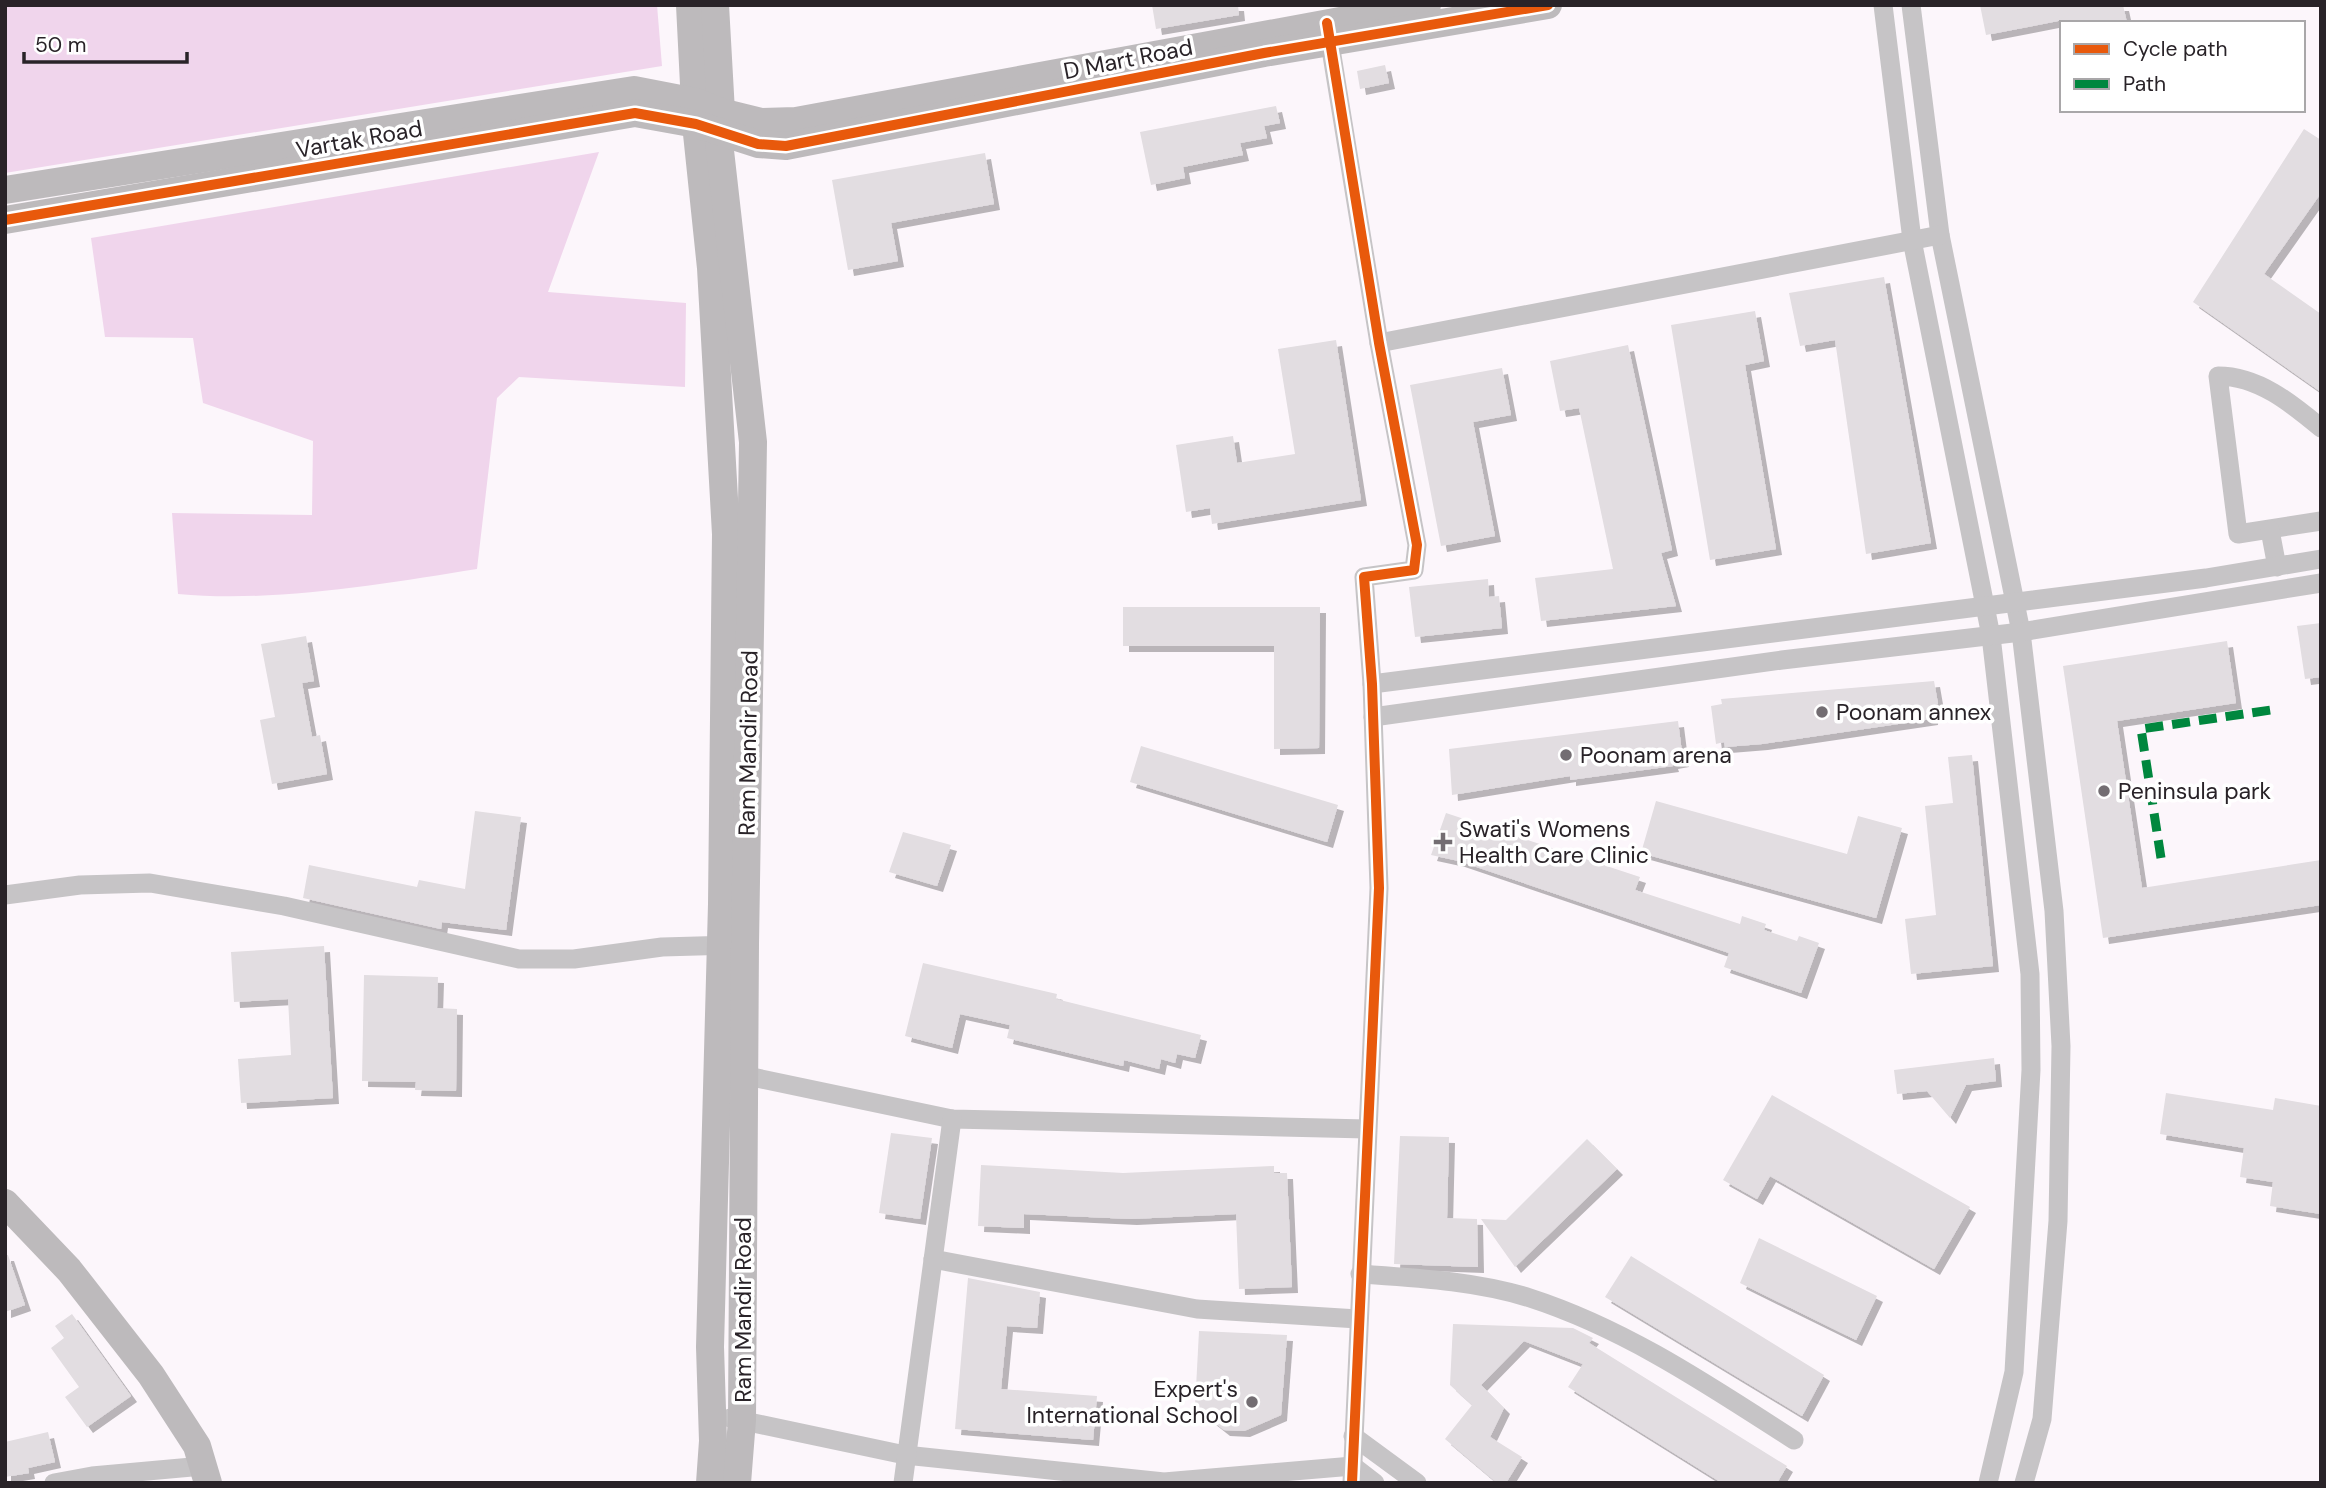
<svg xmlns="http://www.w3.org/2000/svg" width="2326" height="1488" viewBox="0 0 2326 1488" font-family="'DM Sans',sans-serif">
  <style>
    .green { fill: #f0d5ec }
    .building { fill: #e2dde1; filter: url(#shadow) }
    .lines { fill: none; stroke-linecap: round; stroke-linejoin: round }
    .street { stroke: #c6c4c6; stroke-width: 19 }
    .secondary { stroke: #bdbabc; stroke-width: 28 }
    .quiet { stroke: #00873e; stroke-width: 9; stroke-dasharray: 18 9; stroke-linecap: butt }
    .cycleway-casing { stroke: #fff; stroke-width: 15 }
    .cycleway { stroke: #e8590c; stroke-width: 10 }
    .poi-dot { fill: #736d72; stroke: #fff; stroke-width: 2.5 }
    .labels { text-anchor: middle; stroke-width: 7; stroke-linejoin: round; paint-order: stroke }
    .street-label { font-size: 23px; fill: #292328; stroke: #fff }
    .poi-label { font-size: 23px; fill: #292328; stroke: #fff; text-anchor: start }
  </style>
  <defs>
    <filter id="shadow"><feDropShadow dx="6" dy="6" stdDeviation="0" flood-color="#0004"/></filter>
  </defs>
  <rect width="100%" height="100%" fill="#fcf6fb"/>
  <g class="green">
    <path d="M5 5H657L662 66 5 173Z"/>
    <path d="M599 152 548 292 686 303 685 387 519 377 497 398 477 569C383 584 272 603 178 594L172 513 312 515 313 441 203 403 193 338 105 337 91 238Z"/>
  </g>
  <g class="building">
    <path d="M1152 5H1238L1239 15 1156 29Z"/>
    <path d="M1980 5H2123L2127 23H2063V20L1986 35Z"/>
    <path d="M1385 65 1389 83 1360 89 1357 71Z"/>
    <path d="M1276 106 1280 123 1264 126 1267 138 1240 143 1243 155 1183 167 1185 178 1151 185 1140 132Z"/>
    <path d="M2304 129 2321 140V193L2264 274 2321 314V392L2193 302Z"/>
    <path d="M985 153 994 204 891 223 898 261 848 270 832 180Z"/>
    <path d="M1884 277 1931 543 1866 554 1835 340 1800 346 1789 293Z"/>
    <path d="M1755 311 1764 361 1745 365 1776 549 1710 560 1671 325Z"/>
    <path d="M1336 340 1361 500 1212 524 1210 508 1186 512 1176 445 1233 436 1237 463 1295 454 1278 349Z"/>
    <path d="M1628 345 1672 550 1661 553 1676 606 1541 621 1535 578 1613 569 1579 408 1560 411 1550 361Z"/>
    <path d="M1502 368 1511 415 1473 422 1495 536 1441 546 1410 385Z"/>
    <path d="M1488 579 1489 597 1499 596 1502 628 1415 637 1409 587Z"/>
    <path d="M1123 607H1320L1319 748 1274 749V646H1123Z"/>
    <path d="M2321 623V677L2305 679 2297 626Z"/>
    <path d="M306 636 314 681 302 683 312 737 320 735 327 774 272 784 260 720 275 717 261 644Z"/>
    <path d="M2227 641 2236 703 2117 721 2142 888 2321 860V905L2103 938 2063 666Z"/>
    <path d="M1934 681 1938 704 1933 705 1932 719 1762 744 1725 747 1724 742 1716 744 1711 706 1722 704 1721 699Z"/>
    <path d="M1678 721 1683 761 1672 763 1673 766 1570 780V776L1452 795 1449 749Z"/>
    <path d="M1141 746 1338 805 1327 842 1130 782Z"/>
    <path d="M1972 755 1993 966 1911 974 1905 919 1936 915 1925 806 1953 803 1948 757Z"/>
    <path d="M1656 801 1847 854 1858 816 1902 828 1876 918 1641 853Z"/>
    <path d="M475 811 521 817 506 930 442 922 441 929 303 898 309 865 417 887 419 880 465 889Z"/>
    <path d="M1446 813 1640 877 1635 890 1740 924 1742 916 1766 924 1764 930 1797 941 1799 936 1819 943 1801 993 1724 967 1729 953 1459 861 1431 855Z"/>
    <path d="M903 832 951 845 937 886 889 872Z"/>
    <path d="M324 946 333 1098 241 1103 238 1059 291 1055 288 999 234 1002 231 952Z"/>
    <path d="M923 963 1057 994 1056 999 1201 1035 1195 1058 1177 1054 1175 1063 1161 1059 1159 1069 1124 1060 1123 1066 1007 1038 1010 1025 960 1014 952 1048 905 1036Z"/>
    <path d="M364 975 438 977 437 1008 457 1009 456 1091 415 1090 416 1082 362 1081Z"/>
    <path d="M1994 1058 1996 1081 1966 1085 1950 1118 1927 1091 1897 1094 1894 1070Z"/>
    <path d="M2166 1093 2273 1110 2275 1098 2321 1106V1214L2270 1206 2273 1182 2240 1177 2244 1148 2160 1134Z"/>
    <path d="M1772 1095 1970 1207 1934 1269 1770 1176 1757 1199 1723 1180Z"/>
    <path d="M891 1133 932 1138 920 1219 879 1213Z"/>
    <path d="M1400 1136 1449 1137 1447 1218 1477 1219 1478 1267 1394 1264Z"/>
    <path d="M1587 1139 1617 1169 1515 1267 1481 1219 1506 1220Z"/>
    <path d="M981 1165 1123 1173 1274 1166V1173H1287L1292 1287 1239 1289 1236 1214 1131 1219 1024 1214V1228L978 1226Z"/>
    <path d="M1759 1238 1877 1296 1856 1340 1740 1283Z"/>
    <path d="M5 1255H8L25 1305 5 1312Z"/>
    <path d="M1631 1256 1824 1375 1802 1416 1605 1297Z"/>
    <path d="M968 1278 1040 1292 1037 1328 1007 1326 1001 1389 1097 1396 1093 1440 955 1429Z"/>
    <path d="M72 1314 131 1396 87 1427 65 1397 79 1387 51 1348 64 1338 55 1326Z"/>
    <path d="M1453 1324 1573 1328 1593 1338 1589 1343 1787 1466 1777 1483H1722L1568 1387 1583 1364 1524 1341 1481 1385 1504 1408 1490 1437 1522 1457 1506 1483H1497L1445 1439 1472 1405 1450 1385Z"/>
    <path d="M1199 1331 1287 1335 1281 1415 1244 1431 1224 1430 1195 1407Z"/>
    <path d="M48 1432 55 1462 28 1468 29 1473 5 1477V1442Z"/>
  </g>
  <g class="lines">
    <g class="street">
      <path d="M1883 5 1912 240 1991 636 2030 974 2031 1070 2014 1372 1988 1483"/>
      <path d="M1911 5 1940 235 2021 632 2054 911 2061 1046 2058 1221 2042 1419 2024 1483"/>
      <path d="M1328 31 1379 343 1417 545 1414 570 1364 577 1372 684 1379 888 1352 1483"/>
      <path d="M1379 343 1940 235"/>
      <path d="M2321 428C2291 403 2258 376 2218 376L2238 534 2321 521"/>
      <path d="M2270 530 2277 567"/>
      <path d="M1372 684 2206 578 2321 559"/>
      <path d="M1373 717 1782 660 2021 632 2321 583"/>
      <path d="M5 895 80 885 150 883 284 906 519 959H574L662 947 733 945"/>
      <path d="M733 1073 952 1119 1367 1129"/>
      <path d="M933 1259 1197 1309 1358 1319"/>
      <path d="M1360 1274C1417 1278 1476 1281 1530 1298 1626 1329 1710 1386 1794 1440"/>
      <path d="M730 1418 905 1455 1164 1482 1353 1466 1375 1483"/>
      <path d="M1353 1436 1417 1483"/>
      <path d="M54 1483 92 1476 203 1466"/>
      <path d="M903 1483 952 1119"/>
    </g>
    <g class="secondary">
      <path d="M690 5 696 124 711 268 726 534 722 904 710 1347 713 1441 710 1483"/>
      <path d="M715 5 721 112 718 133 753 442 745 944 742 1420 737 1483"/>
      <path d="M5 190 634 90 696 102 721 112 761 122 796 121 1427 5"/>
      <path d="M5 220 635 113 696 124 758 144 786 146 1264 53 1548 5"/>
      <path d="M5 1203 69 1270 151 1375 197 1446 208 1483"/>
    </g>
    <path class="quiet" d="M2161 858 2141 729 2271 710"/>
    <defs>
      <g id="cycleway">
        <path d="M1327 23 1379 343 1417 545 1414 570 1364 577 1372 684 1379 888 1352 1483"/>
        <path d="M5 220 635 113 696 124 758 144 786 146 1264 53 1548 5"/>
      </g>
    </defs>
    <use href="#cycleway" class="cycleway-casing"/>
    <use href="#cycleway" class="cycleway"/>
  </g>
  <g class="poi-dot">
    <circle cx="1822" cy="712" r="7"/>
    <circle cx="1566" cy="755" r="7"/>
    <circle cx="2104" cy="791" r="7"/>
    <path d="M1439.5 831.5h7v7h7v7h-7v7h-7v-7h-7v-7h7z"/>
    <circle cx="1252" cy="1402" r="7"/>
  </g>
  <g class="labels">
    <g class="street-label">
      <text transform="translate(1128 59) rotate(-11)" y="8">D Mart Road</text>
      <text transform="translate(359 139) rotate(-10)" y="8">Vartak Road</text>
      <text transform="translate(748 743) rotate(-89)" y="8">Ram Mandir Road</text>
      <text transform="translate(743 1310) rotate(-90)" y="8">Ram Mandir Road</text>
    </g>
    <g class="poi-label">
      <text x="1836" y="720">Poonam annex</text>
      <text x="1580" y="763">Poonam arena</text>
      <text x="2118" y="799">Peninsula park</text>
      <text x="1459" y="837">Swati's Womens<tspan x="1459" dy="26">Health Care Clinic</tspan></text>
      <text x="1238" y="1397" text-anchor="end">Expert's<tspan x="1238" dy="26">International School</tspan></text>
    </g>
  </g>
  <rect width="2326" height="1488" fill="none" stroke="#292328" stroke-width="14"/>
  <rect x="2060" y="21" width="245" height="91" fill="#ffffff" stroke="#a9a7a9" stroke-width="2"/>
  <rect x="2074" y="44" width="35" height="10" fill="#e8590c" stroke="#a9a7a9" stroke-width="2"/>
  <text x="2123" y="56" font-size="21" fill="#292328">Cycle path</text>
  <rect x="2074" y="79" width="35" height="10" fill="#00873e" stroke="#a9a7a9" stroke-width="2"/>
  <text x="2123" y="91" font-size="21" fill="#292328">Path</text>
  <path d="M24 52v10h163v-10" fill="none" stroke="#292328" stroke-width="3.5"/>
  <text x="35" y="52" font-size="21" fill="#292328" stroke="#ffffff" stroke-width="5" paint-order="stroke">50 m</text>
</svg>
